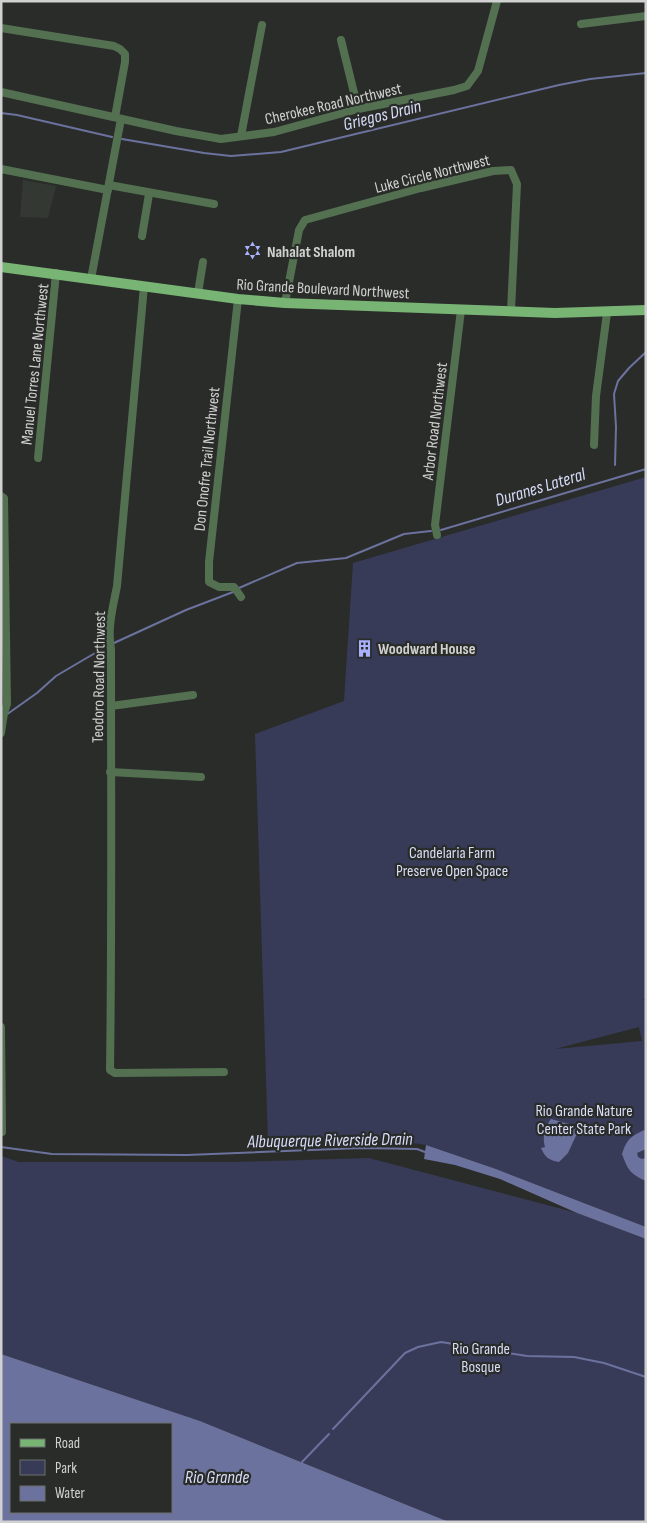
<svg xmlns="http://www.w3.org/2000/svg" width="647" height="1523" viewBox="0 0 647 1523" font-family="'Sofia Sans Condensed',sans-serif">
  <style>
    .built { fill: #333832 }
    .green { fill: #383b58; fill-rule: evenodd }
    .water { fill: #6c729e; fill-rule: evenodd }
    .lines { fill: none; stroke-linecap: round; stroke-linejoin: round }
    .stream { stroke: #6c729e; stroke-width: 2 }
    .minor { stroke: #537051; stroke-width: 8 }
    .major { stroke: #78b474; stroke-width: 10 }
    .labels { text-anchor: middle; stroke-width: 4.5; stroke-linejoin: round; paint-order: stroke }
    .street-label { font-size: 16px; fill: #d0d1d0; stroke: #2a2c29 }
    .poi-label { font-size: 16px; font-weight: bold; fill: #d0d1d0; stroke: #2a2c29; text-anchor: start }
    .park-label { font-size: 16px; fill: #d8ddf9; stroke: #2a2c29 }
    .water-label { font-size: 18px; font-style: italic; fill: #d7dcf9; stroke: #2a2c29 }
  </style>
  <rect width="100%" height="100%" fill="#2a2c29"/>
  <path class="built" d="M23 180 56 186 48 218 20 217Z"/>
  <g class="green">
    <path d="M646 477V999L642 1000H646V1227L496 1169 426 1145 406 1142 268 1141 255 734 344 701 353 563ZM639 1027 642 1041 555 1049Z"/>
    <path d="M1 1156 19 1162H235L369 1158 577 1213 646 1239V1522H449L200 1421 1 1354Z"/>
  </g>
  <g class="water">
    <path d="M551 1119 580 1127 568 1153 559 1162C548 1160 545 1157 541 1148L545 1147C542 1137 545 1127 551 1119Z"/>
    <path d="M644 1130 646 1131V1149L637 1153 638 1157 642 1159 646 1158V1181C630 1174 628 1170 622 1154 627 1139 630 1137 644 1130Z"/>
    <path d="M426 1145 496 1169 646 1227V1239L577 1213 500 1179 455 1165 424 1159Z"/>
    <path d="M1 1354 200 1421 449 1522H1ZM11 1424H171V1512H11Z"/>
  </g>
  <g class="lines">
    <g class="stream">
      <path d="M1 113 17 115 112 137"/>
      <path d="M122 139 204 153 231 156 281 152 559 85 590 79 646 73"/>
      <path d="M615 465 616 427 614 394 618 381 629 368 646 352"/>
      <path d="M441 530 646 469"/>
      <path d="M239 588 297 563 346 558 404 534 431 531"/>
      <path d="M114 643 186 610 233 592"/>
      <path d="M6 715 37 693 56 676 107 646"/>
      <path d="M1 1147 52 1154 187 1155 361 1148 417 1149 425 1152"/>
      <path d="M333 1429 405 1353 418 1347 441 1342 527 1356 574 1357 604 1363 646 1377"/>
      <path d="M302 1462 329 1434"/>
    </g>
    <g class="minor">
      <path d="M581 24 646 16"/>
      <path d="M1 28 114 46 120 49 125 54V62L115 117"/>
      <path d="M341 40 358 109"/>
      <path d="M1 92 176 131 221 139 274 132 358 109 454 90 467 86 478 71 497 1"/>
      <path d="M241 136 262 25"/>
      <path d="M1 169 108 190"/>
      <path d="M109 185 214 204"/>
      <path d="M142 236 149 194"/>
      <path d="M91 279 121 119"/>
      <path d="M144 286 117 586C113 607 107 628 111 649 111 790 112 930 110 1070L115 1073 224 1072"/>
      <path d="M198 293 203 262"/>
      <path d="M238 299 209 562V582L219 587H234L241 597"/>
      <path d="M285 303 299 230 305 220 421 188 493 171 511 170 517 184 511 311"/>
      <path d="M594 445 596 396 607 313"/>
      <path d="M38 458 56 273"/>
      <path d="M1 496 4 498 7 704 4 713 1 733"/>
      <path d="M437 535 435 525 461 310"/>
      <path d="M111 706 193 695"/>
      <path d="M110 772 201 777"/>
      <path d="M1 1027 2 1132"/>
    </g>
    <path class="major" d="M1 267 238 299 285 303 555 313 646 310"/>
  </g>
  <defs>
    <symbol id="synagogue-bare" viewBox="-9 -9 18 18"><path d="M0-6.5L5.6 3.2H-5.6ZM0 6.5L5.6-3.2H-5.6Z" fill="#a7b1fc" stroke="#2a2c29" stroke-width="2.5" paint-order="stroke"/></symbol>
    <symbol id="building-bare" viewBox="-9 -9 18 18"><path d="M-4-6H4V6H1V3H-1V6H-4ZM-2.5-4.3h1.7v1.8h-1.7ZM.8-4.3h1.7v1.8H.8ZM-2.5-1h1.7V.8h-1.7ZM.8-1h1.7V.8H.8Z" fill="#a7b1fc" stroke="#2a2c29" stroke-width="2.5" paint-order="stroke"/></symbol>
  </defs>
  <g fill-rule="evenodd">
    <use href="#synagogue-bare" x="240" y="238" width="25" height="25"/>
    <use href="#building-bare" x="352" y="636" width="25" height="25"/>
  </g>
  <g class="labels">
    <g class="street-label">
      <text transform="translate(333 103) rotate(-13)" y="6">Cherokee Road Northwest</text>
      <text transform="translate(432 173) rotate(-14)" y="6">Luke Circle Northwest</text>
      <text transform="translate(323 288) rotate(3)" y="6">Rio Grande Boulevard Northwest</text>
      <text transform="translate(34 364) rotate(-84)" y="6">Manuel Torres Lane Northwest</text>
      <text transform="translate(434 421) rotate(-83)" y="6">Arbor Road Northwest</text>
      <text transform="translate(206 459) rotate(-84)" y="6">Don Onofre Trail Northwest</text>
      <text transform="translate(98 677) rotate(-89)" y="6">Teodoro Road Northwest</text>
    </g>
    <g class="poi-label">
      <text x="267" y="257">Nahalat Shalom</text>
      <text x="378" y="654">Woodward House</text>
    </g>
    <g class="park-label">
      <text x="452" y="858">Candelaria Farm<tspan x="452" dy="18">Preserve Open Space</tspan></text>
      <text x="584" y="1116">Rio Grande Nature<tspan x="584" dy="18">Center State Park</tspan></text>
      <text x="481" y="1354">Rio Grande<tspan x="481" dy="18">Bosque</tspan></text>
    </g>
    <g class="water-label">
      <text transform="translate(382 115) rotate(-14)" y="6">Griegos Drain</text>
      <text transform="translate(540 487) rotate(-17)" y="6">Duranes Lateral</text>
      <text transform="translate(330 1140) rotate(-1)" y="6">Albuquerque Riverside Drain</text>
      <text x="217" y="1483">Rio Grande</text>
    </g>
  </g>
  <rect width="647" height="1523" fill="none" stroke="#d0d1d0" stroke-width="5"/>
  <rect x="10" y="1423" width="162" height="90" fill="#2a2c29" stroke="#6c6e6c"/>
  <rect x="20" y="1439" width="25" height="8" fill="#78b474" stroke="#6c6e6c"/>
  <text x="55" y="1448" font-size="15" fill="#d0d1d0">Road</text>
  <rect x="20" y="1460" width="25" height="15" fill="#383b58" stroke="#6c6e6c"/>
  <text x="55" y="1473" font-size="15" fill="#d0d1d0">Park</text>
  <rect x="20" y="1486" width="25" height="15" fill="#6c729e" stroke="#6c6e6c"/>
  <text x="55" y="1498" font-size="15" fill="#d0d1d0">Water</text>
</svg>
